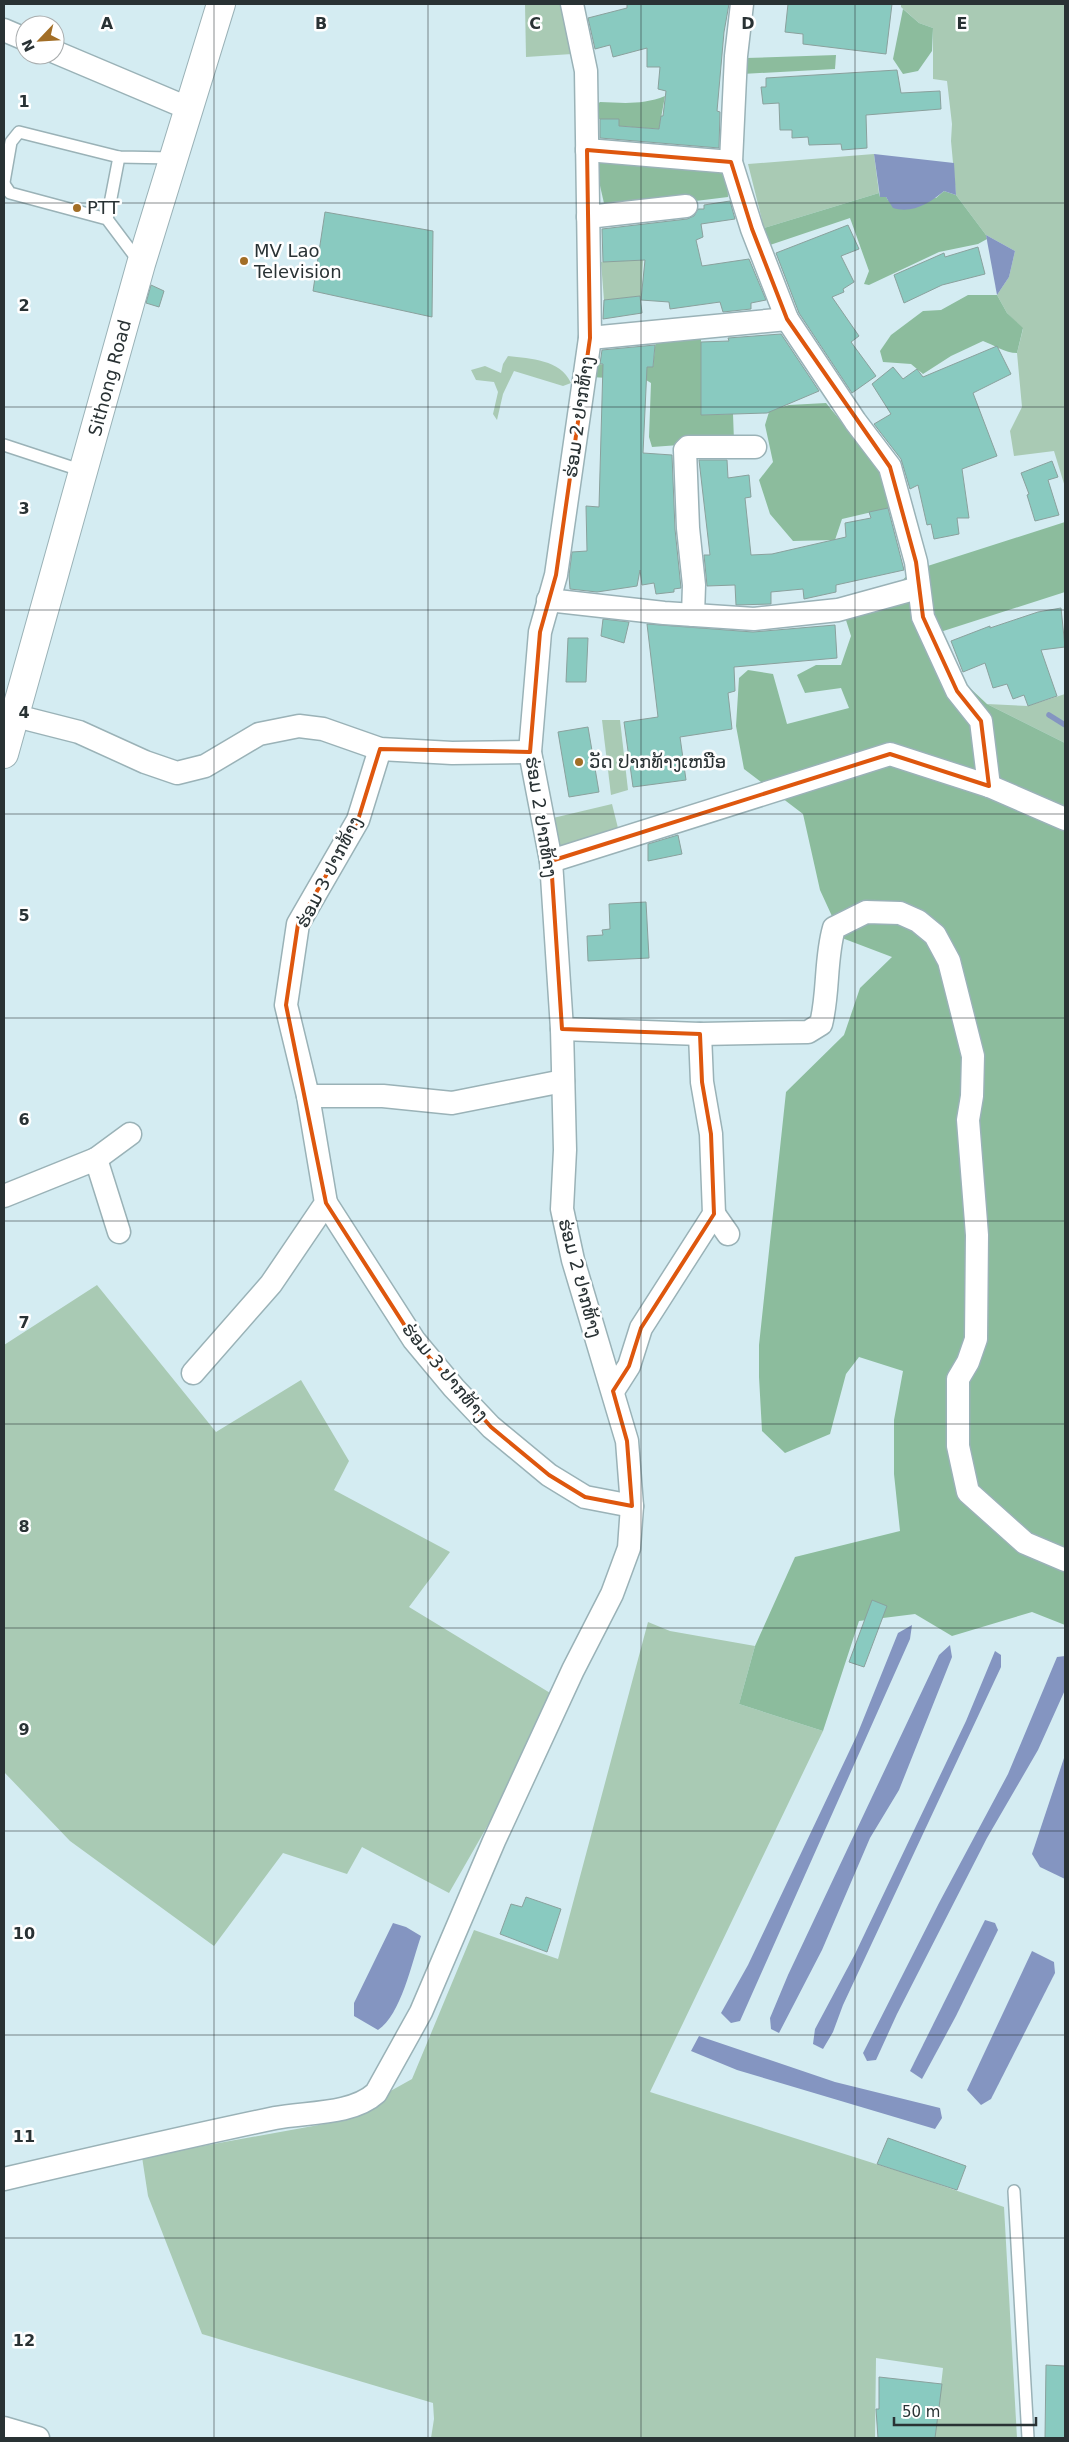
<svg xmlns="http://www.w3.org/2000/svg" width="1069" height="2442" viewBox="0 0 1069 2442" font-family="'DejaVu Sans','Noto Sans Lao',sans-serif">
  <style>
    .green { fill: #a9cab4 }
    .forest { fill: #8cbc9d }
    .water { fill: #8495c1 }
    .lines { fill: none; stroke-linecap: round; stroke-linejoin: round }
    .stream { stroke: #8495c1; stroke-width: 5.5 }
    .building { fill: #89cac0; stroke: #8aa19d }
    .lane-casing { stroke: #9ab2b7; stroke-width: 14 }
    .street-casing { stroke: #9ab2b7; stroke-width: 25 }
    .secondary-casing { stroke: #9ab2b7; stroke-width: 30 }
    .lane { stroke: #fff; stroke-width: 11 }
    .street { stroke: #fff; stroke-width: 22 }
    .secondary { stroke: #fff; stroke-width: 28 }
    .marked { fill: none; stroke: #de570e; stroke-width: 4; stroke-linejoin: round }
    .grid { fill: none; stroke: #293234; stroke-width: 1; stroke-opacity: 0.55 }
    .poi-dot { fill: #a26e26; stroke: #fff; stroke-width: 2 }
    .labels { text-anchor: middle; stroke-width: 5; stroke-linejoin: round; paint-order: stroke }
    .poi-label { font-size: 18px; fill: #293234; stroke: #fff; text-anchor: start }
    .street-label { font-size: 18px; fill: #293234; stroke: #fff }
    .grid-label { font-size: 16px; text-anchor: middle; font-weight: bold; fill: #293234; stroke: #fff; stroke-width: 5; stroke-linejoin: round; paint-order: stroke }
  </style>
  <rect width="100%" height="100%" fill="#d4ecf2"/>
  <g class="green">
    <path d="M525 4H560L572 54 526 57Z"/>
    <path d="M901 4H1065V487L1054 451 1014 456 1010 431 1022 407 1017 353 1023 329 1007 313 997 295 1009 277 1015 251 986 235 956 195 951 141 952 124 947 81 933 79V28L919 23 901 7Z"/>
    <path d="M874 154 879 193 764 228 748 164Z"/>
    <path d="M643 260 641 300 640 296 604 300 601 262Z"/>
    <path d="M508 356C531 359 560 359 571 383L563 386 514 371 503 394 497 420 493 414 498 392 494 382 476 380 471 370 485 366 501 373 503 364Z"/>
    <path d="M1065 694V743L987 704 1028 706Z"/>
    <path d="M602 720H620L628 790 611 795Z"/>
    <path d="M612 804 618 828 557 851 553 818Z"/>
    <path d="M97 1285 216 1432 301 1380 349 1461 334 1490 450 1552 409 1607 560 1699 449 1893 362 1847 347 1874 283 1853 214 1946 70 1841 4 1772V1345Z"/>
    <path d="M648 1622 670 1631 755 1646 739 1704 823 1731 650 2092 920 2178 1004 2207 1017 2438H935L943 2368 876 2358 875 2438H431L434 2419 433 2403 202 2334 148 2196 142 2157 335 2122 412 2079 474 1930 558 1959Z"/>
  </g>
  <g class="forest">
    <path d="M903 9 919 23 933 28 932 51 918 71 903 74 893 59Z"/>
    <path d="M836 55 835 69 742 74 746 58Z"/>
    <path d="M665 96 659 129 619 126V119H597L594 107 600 102C623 103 643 105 665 96Z"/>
    <path d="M593 155 727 168 728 197 606 212Z"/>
    <path d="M944 191 956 195 986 235 987 239 978 244 939 252 869 285 864 284 869 271 850 218 767 246 764 228 879 193 880 197H886L888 200 936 198Z"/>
    <path d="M968 295H997L1007 313 1023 328 1017 353C1005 353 994 345 983 341L951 356 923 374 911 364 883 362 880 351 891 335 923 311 941 310Z"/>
    <path d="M701 335V415L733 414 734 441 652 447 649 437 651 383 646 380 590 377 593 364 653 367 656 338Z"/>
    <path d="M772 402 782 407 789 405 826 403 881 470 889 508 842 519 835 540 793 541 770 514 759 480 773 462 765 425Z"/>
    <path d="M1065 522V592L934 634 956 675 987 704 1065 743V1625L1032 1612 952 1636 915 1614 859 1621 823 1731 739 1704 755 1646 795 1557 900 1531 894 1474V1420L903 1371 859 1357 846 1374 830 1434 785 1453 762 1431 759 1377V1345L786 1092 844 1035 860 988 892 957 842 938 820 890 803 814 744 769 736 726 739 678 748 670 773 674 787 724 849 708 841 688 805 693 797 675 816 665H841L851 636 845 617 849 595 890 592 912 571Z"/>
  </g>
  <g class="water">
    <path d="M874 154 954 163 956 195 944 191C930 203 912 214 893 208L886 197H880Z"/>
    <path d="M986 235 1015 251 1009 277 997 295Z"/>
    <path d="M912 1625 910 1639 740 2021 731 2023 721 2013 748 1965 857 1735 898 1633Z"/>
    <path d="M950 1645 952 1657 899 1790 870 1838 822 1950 779 2033 771 2029 770 2018 788 1975 939 1655Z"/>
    <path d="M995 1651 1001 1655V1667L843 2005 833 2032 823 2049 813 2044 815 2029 855 1954 966 1721Z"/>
    <path d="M1065 1656V1690L1038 1750 987 1838 897 2014 876 2060 867 2061 863 2053 939 1903 1008 1774 1057 1657Z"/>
    <path d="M1065 1755V1879L1040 1867 1032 1854Z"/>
    <path d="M985 1920 995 1923 998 1930 956 2016 922 2079 910 2071Z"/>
    <path d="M393 1923 406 1927 421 1936C412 1962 401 2015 378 2030L354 2016V2003Z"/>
    <path d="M1032 1951 1054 1962 1055 1973 991 2099 981 2105 967 2090Z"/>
    <path d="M699 2036 835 2082 940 2108 942 2118 935 2129 737 2070 691 2051Z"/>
  </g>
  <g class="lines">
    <path class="stream" d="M1049 715 1065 725"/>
  </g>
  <g class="building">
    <path d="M627 4H729L724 32 717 111 720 112 719 148 600 138V119H619V126L659 129 661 116H663L666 91 658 89 660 67H647V48L613 57 610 45 595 49 588 18 627 8Z"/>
    <path d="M788 4H892L886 54 803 44V34L785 32Z"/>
    <path d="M897 70 901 93 940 91 941 109 866 115 867 148 842 150 841 144 809 145 808 137 792 138V130H780L779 103 763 104 761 87H766V78Z"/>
    <path d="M730 201 735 219 701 224 703 237 696 240 702 266 749 259 766 300 751 303V309L723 312 720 302 670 309 669 302 641 300 645 260 603 262 602 229 687 219 694 216 698 209H704V205Z"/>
    <path d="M325 212 433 231 432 317 313 291Z"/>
    <path d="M848 225 859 249 841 256 854 282 843 289 844 292 832 297 859 336 851 342 876 376 852 393 799 313 776 253Z"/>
    <path d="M978 247 985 274 942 285 904 303 894 275 944 253 945 257Z"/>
    <path d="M151 285 164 291 159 307 146 303Z"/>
    <path d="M640 296 642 313 603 319 604 300Z"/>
    <path d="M781 334 819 391 767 413 701 415V342L729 341 728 338Z"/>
    <path d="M655 345 653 367H647L643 453 672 455 675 529 681 588 674 589V592L656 594 654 583 642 585 640 570 637 586 597 592 570 589 569 575 572 552 587 551 586 506 599 507 603 364H600L602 350Z"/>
    <path d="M997 346 1011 374 973 393 997 456 962 469 969 518H957L959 534 934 539 931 524 927 525 918 485 910 489 901 459 874 424 891 414 872 384 893 367 903 379 917 369 923 377Z"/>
    <path d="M699 460H727L728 478 749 475 751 497 745 498 751 555 772 554 846 537 845 523 871 518 869 512 888 508 904 570 836 585V592L804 599 803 589 771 592V604L736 605 735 585 707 586 704 555H710Z"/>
    <path d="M1052 461 1058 477 1048 480 1059 515 1035 521 1027 495 1029 494 1021 473Z"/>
    <path d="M1061 608 1065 647 1041 650 1057 696 1028 706 1024 695 1013 699 1007 684 993 688 985 663 963 672 951 641 990 626V628L1038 612Z"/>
    <path d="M603 619 629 622 624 643 601 636Z"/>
    <path d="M647 624 753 632 835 625 837 658 734 667 735 691 728 693 732 729 680 737 686 780 633 787 624 722 658 717Z"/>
    <path d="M568 638H588L586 682H566Z"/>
    <path d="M588 727 599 792 569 797 558 732Z"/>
    <path d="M678 835 682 854 648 861V844Z"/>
    <path d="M646 902 649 958 588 961 587 936 603 935 602 930 610 929 609 904Z"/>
    <path d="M872 1600 887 1606 864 1667 849 1662Z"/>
    <path d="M526 1897 561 1909 547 1952 500 1934 511 1904 522 1907Z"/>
    <path d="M888 2138 966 2166 957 2190 877 2164Z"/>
    <path d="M1046 2365 1065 2366V2438H1045Z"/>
    <path d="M879 2377 942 2384 935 2438H878L876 2409H879Z"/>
  </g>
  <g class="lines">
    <defs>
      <g id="lane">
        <path d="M4 182 11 142 19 132 119 157 173 158"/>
        <path d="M4 184 10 193 107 219 140 263"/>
        <path d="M107 219 119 157"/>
        <path d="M4 445 83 471"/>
        <path d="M1014 2191 1028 2438"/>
      </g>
      <g id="street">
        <path d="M742 4 736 56 731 162 752 229 787 319 855 421 890 467 916 562 923 617 957 691 981 721 989 786"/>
        <path d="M4 30 25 39"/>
        <path d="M55 52 190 109"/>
        <path d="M587 150 731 162"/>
        <path d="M588 217 686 206"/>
        <path d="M590 338 787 319"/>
        <path d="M548 600 664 613 754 619 838 610 918 588"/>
        <path d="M693 615 694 585 688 528 685 450 688 447H755"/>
        <path d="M16 716 79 732 145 762 177 773 205 766 259 734 299 726 323 729 380 749 452 753 530 752"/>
        <path d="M551 861 890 754 989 786 1065 819"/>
        <path d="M562 1029 700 1034 808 1032 821 1024C829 992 825 959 834 928L866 912 900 913 918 921 935 935 949 961 973 1056 972 1096 968 1120 977 1235 976 1339 968 1362 958 1379V1446L968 1492 1025 1543 1065 1560"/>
        <path d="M308 1096H383L452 1103 563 1081"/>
        <path d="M96 1159 119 1232"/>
        <path d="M4 1196 96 1159 130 1134"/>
        <path d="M326 1203 414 1340 454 1388 491 1427 549 1475 585 1497 632 1506"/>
        <path d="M714 1214 728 1234"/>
        <path d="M193 1373 271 1284 326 1203 308 1096 286 1005 298 924 358 820 380 749"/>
        <path d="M613 1391 629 1366 641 1328 714 1214 711 1134 702 1082 700 1034"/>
        <path d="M4 2179C94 2158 184 2137 275 2118 306 2112 352 2115 376 2093L421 2012 494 1841 573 1670 612 1594 629 1548 632 1506 627 1441 573 1260 562 1209 565 1150 562 1029 551 861 530 752 540 632 556 575 590 338 586 71 572 4"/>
        <path d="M4 2428 38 2438"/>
      </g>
      <path id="secondary" d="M4 754 141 264 221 4"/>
    </defs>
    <use href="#lane" class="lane-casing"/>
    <use href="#street" class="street-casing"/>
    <use href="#secondary" class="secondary-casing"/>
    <use href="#lane" class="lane"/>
    <use href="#street" class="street"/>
    <use href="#secondary" class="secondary"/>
  </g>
  <path class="marked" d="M587 150 731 162 752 229 787 319 890 467 916 562 923 617 957 691 981 721 989 786 890 754 551 861 562 1029 700 1034 702 1082 711 1134 714 1214 641 1328 629 1366 613 1391 627 1441 632 1506 585 1497 549 1475 491 1427 414 1340 326 1203 286 1005 298 924 358 820 380 749 530 752 540 632 556 575 590 338Z"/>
  <path class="grid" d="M214 4V2438M428 4V2438M641 4V2438M855 4V2438M4 203H1065M4 407H1065M4 610H1065M4 814H1065M4 1018H1065M4 1221H1065M4 1424H1065M4 1628H1065M4 1831H1065M4 2035H1065M4 2238H1065"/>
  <g class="poi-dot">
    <circle cx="77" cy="208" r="5"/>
    <circle cx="244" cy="261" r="5"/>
    <circle cx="579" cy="762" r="5"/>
  </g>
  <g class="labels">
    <g class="poi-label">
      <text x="87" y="214">PTT</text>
      <text x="254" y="257">MV Lao<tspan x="254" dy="21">Television</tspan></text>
      <text x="589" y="768">ວັດ ປາກທ້າງເຫນືອ</text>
    </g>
    <g class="street-label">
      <text transform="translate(110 378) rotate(-75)" y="6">Sithong Road</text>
      <text transform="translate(579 417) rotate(-82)" y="6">ຮ່ອມ 2 ປາກທ້າງ</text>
      <text transform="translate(541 817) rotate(81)" y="6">ຮ່ອມ 2 ປາກທ້າງ</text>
      <text transform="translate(329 872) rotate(-63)" y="6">ຮ່ອມ 3 ປາກທ້າງ</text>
      <text transform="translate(580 1278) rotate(75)" y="6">ຮ່ອມ 2 ປາກທ້າງ</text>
      <text transform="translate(445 1372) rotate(50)" y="6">ຮ່ອມ 3 ປາກທ້າງ</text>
    </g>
  </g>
  <g class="grid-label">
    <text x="107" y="29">A</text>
    <text x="321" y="29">B</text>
    <text x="535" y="29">C</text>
    <text x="748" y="29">D</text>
    <text x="962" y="29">E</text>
    <text x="24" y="107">1</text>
    <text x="24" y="311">2</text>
    <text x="24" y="514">3</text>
    <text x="24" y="718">4</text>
    <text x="24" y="921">5</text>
    <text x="24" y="1125">6</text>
    <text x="24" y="1328">7</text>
    <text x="24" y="1532">8</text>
    <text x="24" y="1735">9</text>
    <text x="24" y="1939">10</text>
    <text x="24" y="2142">11</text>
    <text x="24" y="2346">12</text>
  </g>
  <rect width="1069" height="2442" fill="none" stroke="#293234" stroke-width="10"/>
  <g transform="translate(40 40) rotate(245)"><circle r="24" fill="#ffffff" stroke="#a9adae"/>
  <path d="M0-4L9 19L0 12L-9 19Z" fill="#a26e26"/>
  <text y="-8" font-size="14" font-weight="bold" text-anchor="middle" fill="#293234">N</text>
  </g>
  <path d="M894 2417v8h142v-8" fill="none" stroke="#293234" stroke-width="2.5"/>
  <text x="902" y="2417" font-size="15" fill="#293234" stroke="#ffffff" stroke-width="4" paint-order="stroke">50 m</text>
</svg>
